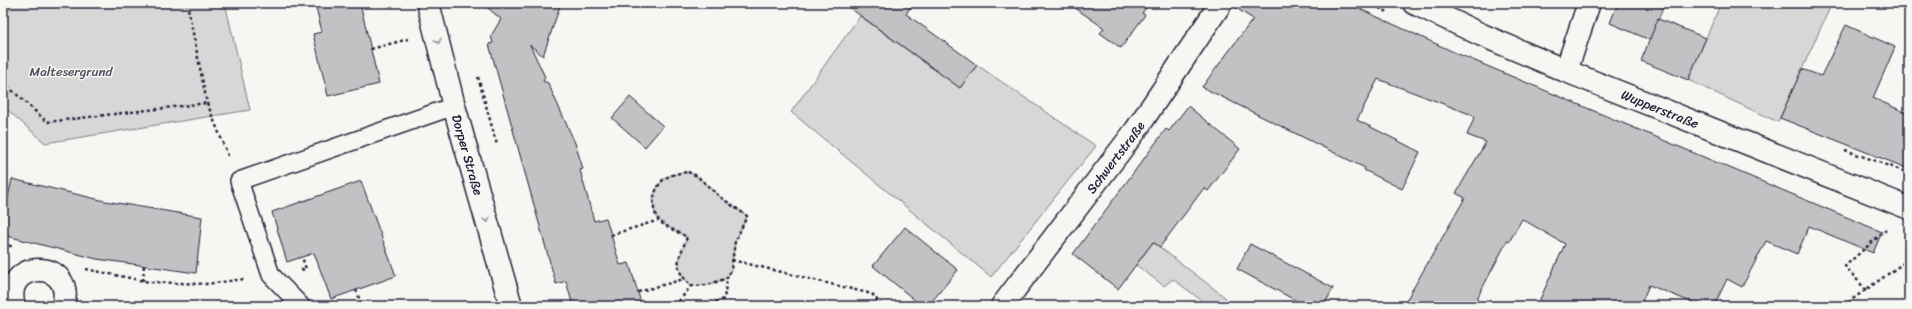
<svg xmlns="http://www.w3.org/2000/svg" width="1912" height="309" viewBox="0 0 1912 309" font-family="Sriracha,sans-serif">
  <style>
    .green { fill: #d7d7d7; stroke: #7c7c89 }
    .building { fill: #c2c2c4; stroke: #22223b }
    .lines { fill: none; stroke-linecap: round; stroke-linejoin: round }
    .service-casing { stroke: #22223b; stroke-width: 20 }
    .minor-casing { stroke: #22223b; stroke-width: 25 }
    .tertiary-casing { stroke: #22223b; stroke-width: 25 }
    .path { stroke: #22223b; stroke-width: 2.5; stroke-dasharray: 3 3; stroke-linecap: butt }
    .service { stroke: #f6f6f2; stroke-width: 17 }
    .minor { stroke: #f6f6f2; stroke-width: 22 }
    .tertiary { stroke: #f6f6f2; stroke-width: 22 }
    .oneway { stroke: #9797a0 }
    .labels { text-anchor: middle; stroke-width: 3; stroke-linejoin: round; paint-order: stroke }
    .park-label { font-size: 13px; fill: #4f4f62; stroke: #f6f6f2 }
    .street-label { font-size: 13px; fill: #22223b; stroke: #f6f6f2 }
  </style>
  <rect width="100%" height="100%" fill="#f6f6f2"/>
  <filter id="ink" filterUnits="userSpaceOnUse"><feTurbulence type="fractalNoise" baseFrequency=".025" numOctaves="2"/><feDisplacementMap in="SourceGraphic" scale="8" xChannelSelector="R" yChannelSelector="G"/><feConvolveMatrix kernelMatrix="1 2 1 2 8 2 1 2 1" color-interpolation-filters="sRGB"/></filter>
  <g filter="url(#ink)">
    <g class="green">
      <path d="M3 3H225L250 110 45 143 3 106Z"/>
      <path d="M1721 3H1832L1778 122 1688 80Z"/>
      <path d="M860 16 960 88 977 65 1096 146 991 277 791 112Z"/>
      <path d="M688 172 697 176 719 196 747 216 735 242 731 270 727 278 708 285 691 286C671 266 680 260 687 237 680 233 662 225 658 219 650 206 653 189 664 179 671 174 680 173 688 172Z"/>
      <path d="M1153 242 1226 298 1220 306H1209L1173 279 1164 286 1136 265Z"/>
    </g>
    <g class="building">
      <path d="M315 3H360L379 84 328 96 313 34 322 32Z"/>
      <path d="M482 3H561L543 56 530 45 545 77 543 81 548 83 575 143 583 169 580 170 594 221 606 218 620 265 629 263 642 306H573L566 281 556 284 489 44 493 43 491 36 501 19Z"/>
      <path d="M843 3H913L906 14 977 65 960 88Z"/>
      <path d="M1068 3H1150L1142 13 1145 15 1121 48 1100 33 1104 28Z"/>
      <path d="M1233 3H1347L1456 53 1882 232 1873 253 1809 226 1797 254 1766 241 1742 287 1727 279 1714 306H1701L1649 285 1640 306H1537L1565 244 1522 219 1509 242 1507 241 1473 306H1403L1465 198 1456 193 1486 142 1467 135 1475 116 1378 79 1357 120 1420 152 1402 189 1364 170 1365 168 1202 87 1253 19 1233 6Z"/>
      <path d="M1618 3H1665L1650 40 1610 23Z"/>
      <path d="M1658 19 1706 38 1688 80 1641 61Z"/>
      <path d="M1846 25 1895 47 1873 98 1909 114V169L1780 118 1802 69 1821 76Z"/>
      <path d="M630 97 663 126 645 147 612 118Z"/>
      <path d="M1188 106 1240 149 1208 191 1204 188 1160 247 1153 242 1118 289 1073 254 1166 129 1169 131Z"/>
      <path d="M12 179 105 201 202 217 196 273 97 259 3 235V220Z"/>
      <path d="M361 181 396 276 331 299 314 253 287 262 272 212Z"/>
      <path d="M905 227 958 270 928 306H922L873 266Z"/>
      <path d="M1250 244 1333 288 1324 306H1306L1237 269Z"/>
    </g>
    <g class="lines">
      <defs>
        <path id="service" d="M301 306 271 275 239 181 454 106"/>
        <g id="minor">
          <path id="s1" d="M1414 3 1482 35 1566 71 1909 208"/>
          <path d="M1566 71 1589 3"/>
          <path d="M14 306C0 259 77 257 63 306"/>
        </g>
        <g id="tertiary">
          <path id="s2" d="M428 3 454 106 511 306"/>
          <path id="s3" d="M1002 306 1136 130 1221 3"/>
        </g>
      </defs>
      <use href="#service" class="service-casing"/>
      <use href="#minor" class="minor-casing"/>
      <use href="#tertiary" class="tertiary-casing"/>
      <g class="path">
        <path d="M187 3 207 103 229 158"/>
        <path d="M1368 3 1388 12"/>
        <path d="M371 49 408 39"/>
        <path d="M478 77 497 145"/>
        <path d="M3 82 47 122 207 103"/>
        <path d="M1845 150 1909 173"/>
        <path d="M688 172 697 176 719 196 747 216 735 242 731 270 727 278 708 285 691 286C671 266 679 260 687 237 680 233 661 225 658 219 650 206 653 189 664 179 671 174 680 173 688 172Z"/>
        <path d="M611 235 659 220"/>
        <path d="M3 244 14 247"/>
        <path d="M732 260 872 294 882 306"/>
        <path d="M86 269 149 282 206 284 245 279"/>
        <path d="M301 270 306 269 302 257"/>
        <path d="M143 281 144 265"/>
        <path d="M356 290 362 306"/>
        <path d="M1866 290 1845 266 1886 230"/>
        <path d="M638 292 684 279"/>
        <path d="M675 306 691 286"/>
        <path d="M704 306 724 299 727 278"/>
        <path d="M1843 306 1909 259"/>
      </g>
      <use href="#service" class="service"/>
      <use href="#minor" class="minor"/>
      <use href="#tertiary" class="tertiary"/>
    </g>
    <defs><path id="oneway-chevron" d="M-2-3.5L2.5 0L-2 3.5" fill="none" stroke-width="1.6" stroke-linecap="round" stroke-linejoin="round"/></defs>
    <g class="oneway">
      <use href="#oneway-chevron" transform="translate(438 41) rotate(76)"/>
      <use href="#oneway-chevron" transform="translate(487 220) rotate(74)"/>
    </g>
  </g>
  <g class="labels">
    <g class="park-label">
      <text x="71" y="76">Maltesergrund</text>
    </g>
    <g class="street-label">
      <text dy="5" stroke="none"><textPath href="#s1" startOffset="268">Wupperstraße</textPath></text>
      <text dy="5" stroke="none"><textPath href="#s2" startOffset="157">Dorper Straße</textPath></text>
      <text dy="5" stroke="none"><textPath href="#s3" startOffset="187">Schwertstraße</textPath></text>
    </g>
  </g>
  <rect width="1912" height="309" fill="none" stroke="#f6f6f2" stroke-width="16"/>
  <rect x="8" y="8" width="1896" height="293" fill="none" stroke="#22223b" stroke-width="1.5" filter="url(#ink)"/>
</svg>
